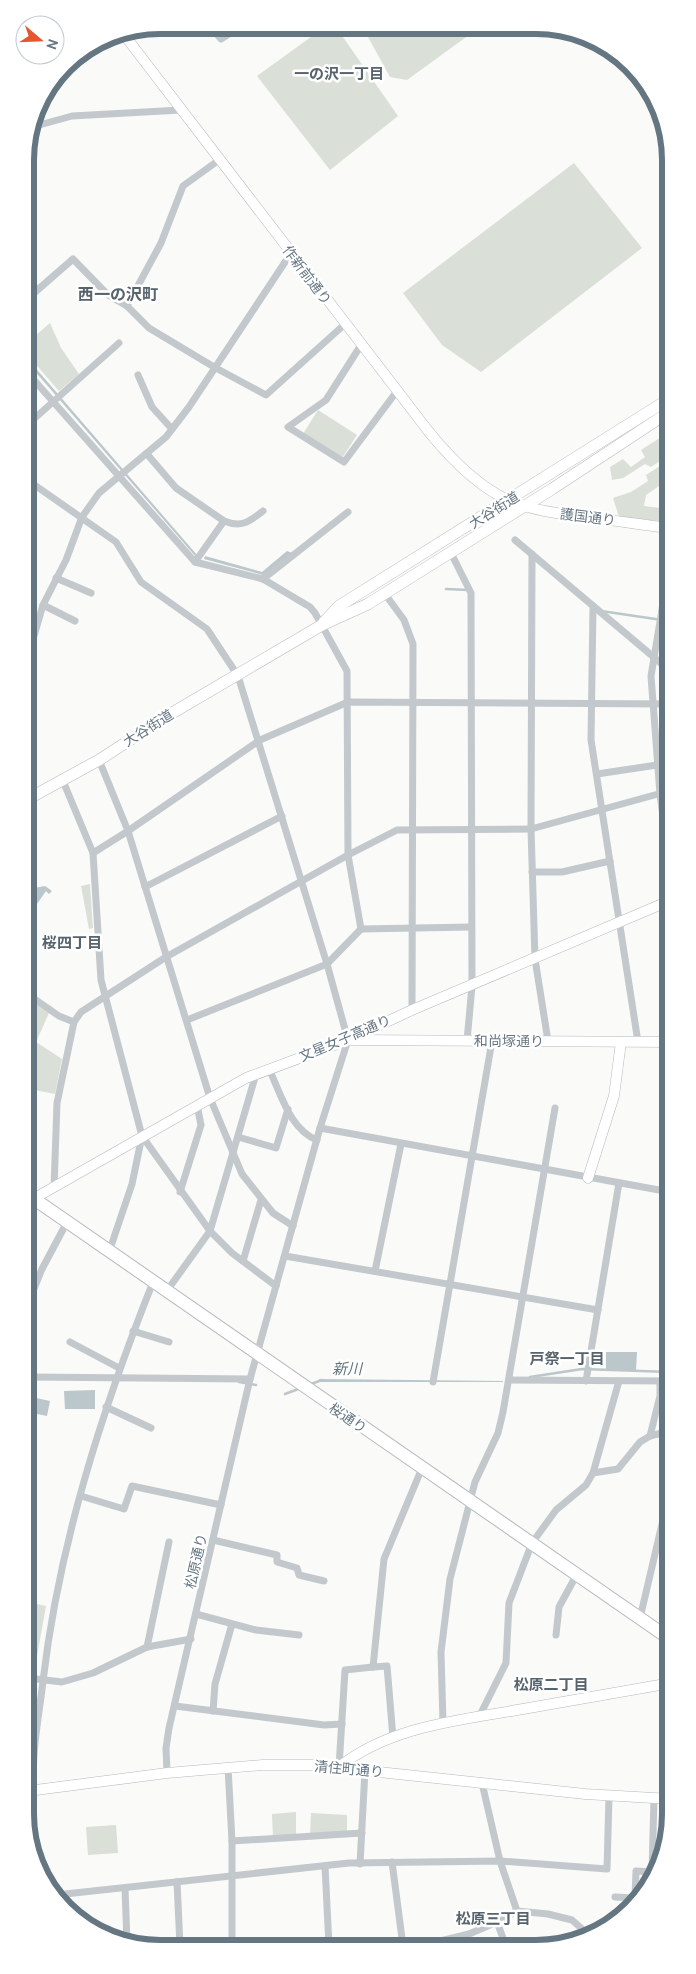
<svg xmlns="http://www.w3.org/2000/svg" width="696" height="1974" viewBox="0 0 696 1974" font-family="Cabin,'Noto Sans JP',sans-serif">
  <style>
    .green { fill: #dadfd7 }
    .water { fill: #bbc7cb }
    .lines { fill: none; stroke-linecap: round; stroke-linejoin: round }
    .stream { stroke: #bbc7cb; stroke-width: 2.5 }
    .secondary-casing { stroke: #b3babf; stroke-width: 11 }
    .primary-casing { stroke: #b5babe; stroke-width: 12 }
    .highway-casing { stroke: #b4b9bd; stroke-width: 14 }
    .street { stroke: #c3c8cc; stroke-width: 7 }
    .secondary { stroke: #fff; stroke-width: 10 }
    .primary { stroke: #fff; stroke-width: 11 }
    .highway { stroke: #fff; stroke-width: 12 }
    .labels { text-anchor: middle; stroke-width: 5; stroke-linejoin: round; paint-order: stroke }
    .street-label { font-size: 14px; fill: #657683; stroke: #fff }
    .neighbourhood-label { font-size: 15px; font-weight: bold; fill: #57646e; stroke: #fff }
    .water-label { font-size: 15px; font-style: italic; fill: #60757c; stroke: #fff }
    .quarter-label { font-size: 16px; font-weight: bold; fill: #57646e; stroke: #fff }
    .rim { fill: none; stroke: #657683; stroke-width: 6 }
  </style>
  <rect width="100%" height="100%" fill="#fafaf8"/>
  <g class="green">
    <path d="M362 26 480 27 407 80 390 77Z"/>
    <path d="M322 29 338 30 398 116 330 170 257 76Z"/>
    <path d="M574 163 642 248 481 372 442 345 403 293Z"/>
    <path d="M50 323 61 348 79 374 59 391 26 353V344Z"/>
    <path d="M318 410 357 435 342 458 303 434Z"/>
    <path d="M669 432V455L651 467 645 464 623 478 612 480 610 467 623 459 631 467 645 457 641 450Z"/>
    <path d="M669 460V479L646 495 644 506 669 509V522L619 517 613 498 631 492 648 481 646 475Z"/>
    <path d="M90 884 93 928 89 929 81 886Z"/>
    <path d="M26 997 49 1013 36 1042 62 1059 55 1094 29 1089 27 1094Z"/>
    <path d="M27 1602 46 1606 34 1673 27 1671Z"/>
    <path d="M296 1812V1837L273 1839 272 1814Z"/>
    <path d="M311 1813 347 1815V1833L310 1836Z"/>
    <path d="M116 1825 118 1853 88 1855 86 1827Z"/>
  </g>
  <g class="water">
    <path d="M26 357 197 555 196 557 26 361Z"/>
    <path d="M287 551 292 553 263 575 204 559 205 556 262 572Z"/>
    <path d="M45 886 52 891 49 894 46 891 37 904 26 906V899L34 888Z"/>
    <path d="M606 1352H637L636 1370H606Z"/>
    <path d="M319 1379 503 1381V1382H319Z"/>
    <path d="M95 1390V1409H65L64 1391Z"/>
    <path d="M27 1396 50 1401 47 1416 27 1412Z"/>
  </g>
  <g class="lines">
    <g class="stream">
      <path d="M446 589 468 590"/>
      <path d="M601 611 669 621"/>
      <path d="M530 1377 582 1369 670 1372"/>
      <path d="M239 1382 256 1385"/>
      <path d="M311 1384 322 1380"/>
      <path d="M285 1394 301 1388"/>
    </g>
    <defs>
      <g id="secondary">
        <path d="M122 32 429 432C451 459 478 487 510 501 537 512 565 514 593 518 618 521 644 525 669 528"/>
        <path d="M351 1040 670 1042"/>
        <path d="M588 1178 614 1096 621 1042"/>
        <path d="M33 1199 246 1078 348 1040 412 1010 669 901"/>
        <path d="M339 1767C390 1726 461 1720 523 1709 572 1700 622 1692 671 1683"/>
        <path d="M28 1791 167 1773 263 1765H313L585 1794 671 1799"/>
      </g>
      <g id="primary">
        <path d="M324 622 339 606 669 399"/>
        <path d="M26 800 99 760 167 716 322 625 368 604 552 489 669 412"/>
      </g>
      <path id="highway" d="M27 1194 670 1639"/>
    </defs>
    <use href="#secondary" class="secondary-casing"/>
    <use href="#primary" class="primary-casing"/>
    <use href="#highway" class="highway-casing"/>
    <g class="street">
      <path d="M209 25 221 39 241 26"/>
      <path d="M32 127 72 116 181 110"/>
      <path d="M219 160 183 186 161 243 127 306 149 328 214 367 266 395 345 324"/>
      <path d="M26 300 73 259 108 295 127 306"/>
      <path d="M361 345 326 400 288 427 344 462 397 391"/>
      <path d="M26 371 195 562 263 579 310 607 315 613 347 671 348 855 361 929"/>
      <path d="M138 375 152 407 172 429"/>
      <path d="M26 426 119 343"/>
      <path d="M147 454 176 488 224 521"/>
      <path d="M26 479 116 542 141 582 207 629 238 676 327 964 348 1040 320 1128 250 1379 169 1728 166 1748 167 1773"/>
      <path d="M515 540 669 670"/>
      <path d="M451 553 471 593 472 986 467 1041"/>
      <path d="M532 554 531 829 535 959 548 1041"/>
      <path d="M195 562 224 521C241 528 249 522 263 511"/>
      <path d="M669 567 651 676 660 794 669 863"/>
      <path d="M56 578 91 593"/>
      <path d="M263 579 348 512"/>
      <path d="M385 594 404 620 413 644 412 1010"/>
      <path d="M43 605 75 621"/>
      <path d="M593 606 591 740 638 1042"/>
      <path d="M26 625 36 627"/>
      <path d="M26 663 43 605 66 560 82 517 99 493 166 437 189 407 291 253"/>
      <path d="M99 760 128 831 210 1098 242 1174 273 1213 293 1226"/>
      <path d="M597 774 657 765"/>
      <path d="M63 781 93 853 101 980 142 1136 210 1231 232 1253 276 1286"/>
      <path d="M93 853 128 831 260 740 348 702 669 704"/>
      <path d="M532 872H562L610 861"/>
      <path d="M145 887 282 816"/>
      <path d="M26 993 59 1016 74 1022"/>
      <path d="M187 1020 327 964 361 929 471 927"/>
      <path d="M269 1069C281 1094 290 1130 317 1140"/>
      <path d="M320 1128 670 1192"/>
      <path d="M238 1137 276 1148 288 1109"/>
      <path d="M54 1188 57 1103 74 1022 81 1012 166 957 348 855 397 830 531 829 669 791"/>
      <path d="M180 1192 201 1125 197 1105"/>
      <path d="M109 1252 132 1184 142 1136"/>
      <path d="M285 1256 598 1310"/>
      <path d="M243 1261 261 1200"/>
      <path d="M375 1271 401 1144"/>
      <path d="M166 1292 210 1231 256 1074"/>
      <path d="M27 1306 42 1269 67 1222"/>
      <path d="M133 1331 169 1342"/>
      <path d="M70 1342 119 1368"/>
      <path d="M27 1365V1370"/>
      <path d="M27 1377 250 1379"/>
      <path d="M509 1380 670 1381"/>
      <path d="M586 1381 619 1183"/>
      <path d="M433 1382 492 1041"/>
      <path d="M106 1407 151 1428"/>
      <path d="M650 1436 660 1396V1381"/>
      <path d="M593 1473 619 1381"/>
      <path d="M81 1496 124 1509 132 1486 221 1505"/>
      <path d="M213 1540 277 1555V1562L297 1568 299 1575 324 1581"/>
      <path d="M196 1614 256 1630 299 1635"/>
      <path d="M640 1618 670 1490"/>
      <path d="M556 1635 559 1607 577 1574"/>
      <path d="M147 1647 169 1542"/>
      <path d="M27 1678 62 1682 93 1673 147 1647 191 1639"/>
      <path d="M175 1706 324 1725 342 1724"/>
      <path d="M213 1711 215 1684 232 1624"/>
      <path d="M479 1717 506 1663 509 1603 532 1543 556 1510 586 1485 593 1473 618 1469 640 1442 650 1436 670 1431"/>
      <path d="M443 1723 441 1652 450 1579 475 1482 498 1433 503 1412 555 1108"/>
      <path d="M393 1738 387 1666 373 1667 384 1559 422 1468"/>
      <path d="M228 1767 232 1841V1946"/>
      <path d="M339 1767 345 1670 373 1667"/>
      <path d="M482 1783 500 1861 517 1911 497 1922 506 1946"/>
      <path d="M34 1790C31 1753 39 1717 43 1681 59 1544 102 1410 153 1282"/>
      <path d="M654 1798 652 1872H657"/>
      <path d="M232 1841 362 1833"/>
      <path d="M392 1862 403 1946"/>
      <path d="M360 1864 365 1770"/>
      <path d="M325 1866 329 1946"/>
      <path d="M177 1882 180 1946"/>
      <path d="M125 1888 127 1943"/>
      <path d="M56 1895 349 1863 500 1861 607 1869 609 1796"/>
      <path d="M615 1897 635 1898 636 1871 652 1872"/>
      <path d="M517 1911 548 1914 572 1920 590 1936"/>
      <path d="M420 1946 469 1934 497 1922"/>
    </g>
    <use href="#secondary" class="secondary"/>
    <use href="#primary" class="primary"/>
    <use href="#highway" class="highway"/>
  </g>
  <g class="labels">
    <g class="street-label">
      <text transform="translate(307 275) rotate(53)" y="5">作新前通り</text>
      <text transform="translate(494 510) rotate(-32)" y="5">大谷街道</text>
      <text transform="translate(588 517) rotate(7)" y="5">護国通り</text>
      <text transform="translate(148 728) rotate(-32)" y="5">大谷街道</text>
      <text transform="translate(345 1038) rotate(-23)" y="5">文星女子高通り</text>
      <text x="509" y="1046">和尚塚通り</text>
      <text transform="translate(348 1418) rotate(34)" y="5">桜通り</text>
      <text transform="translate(196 1561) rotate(-77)" y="5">松原通り</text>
      <text transform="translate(349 1769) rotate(5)" y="5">清住町通り</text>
    </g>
    <g class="neighbourhood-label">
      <text x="339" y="79">一の沢一丁目</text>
      <text x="72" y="948">桜四丁目</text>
      <text x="567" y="1364">戸祭一丁目</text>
      <text x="551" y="1690">松原二丁目</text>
      <text x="493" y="1924">松原三丁目</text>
    </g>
    <g class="water-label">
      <text x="347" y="1374">新川</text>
    </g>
    <g class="quarter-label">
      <text x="118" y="300">西一の沢町</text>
    </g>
  </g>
  <path d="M0 0H696V1974H0ZM160 34H536A126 126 0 0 1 662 160V1814A126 126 0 0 1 536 1940H160A126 126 0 0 1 34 1814V160A126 126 0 0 1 160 34Z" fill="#fff" fill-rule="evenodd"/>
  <path class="rim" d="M160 34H536A126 126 0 0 1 662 160V1814A126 126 0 0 1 536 1940H160A126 126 0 0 1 34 1814V160A126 126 0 0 1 160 34Z"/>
  <g transform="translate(40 40) rotate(109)"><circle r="24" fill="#ffffff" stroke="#c1c8cd"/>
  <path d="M0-4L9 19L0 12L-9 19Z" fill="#e4572e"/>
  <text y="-8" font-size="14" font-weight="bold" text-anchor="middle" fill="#657683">N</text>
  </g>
</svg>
